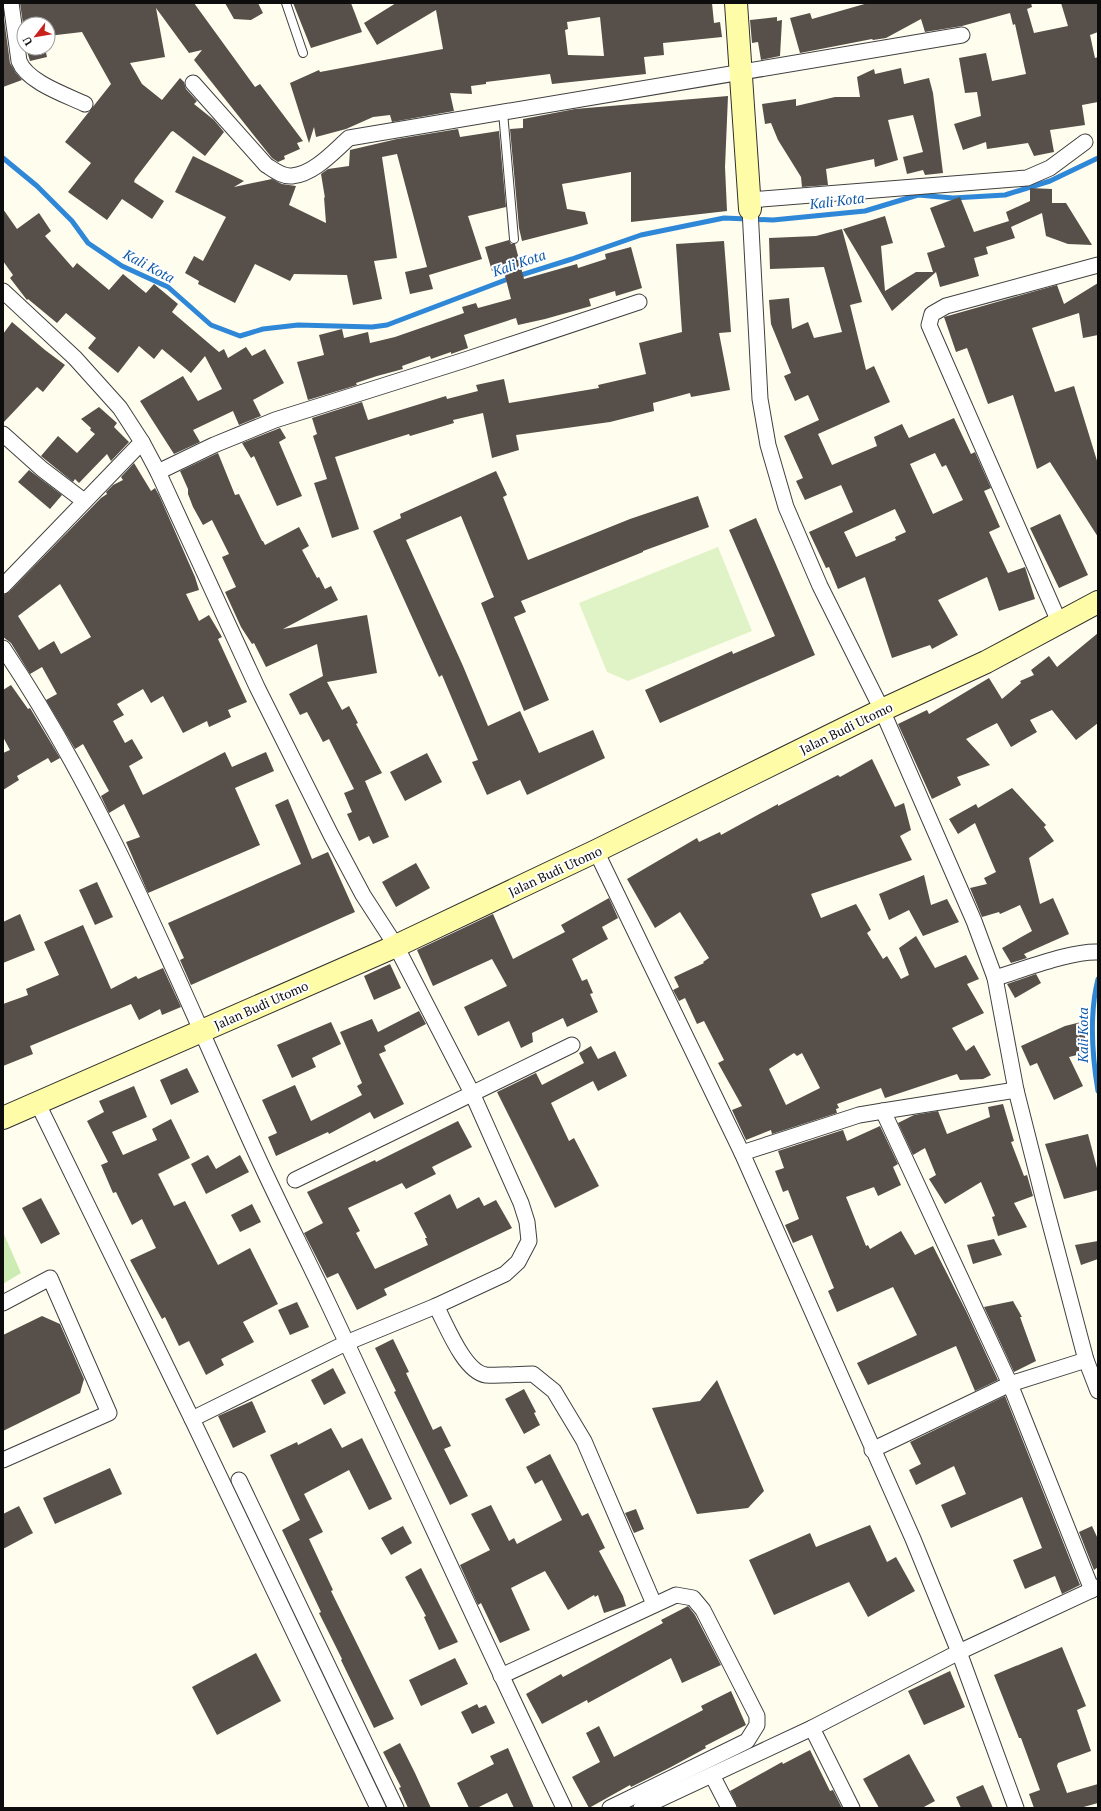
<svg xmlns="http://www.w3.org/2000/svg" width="1101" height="1811" viewBox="0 0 1101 1811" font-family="'PT Serif',serif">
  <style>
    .green { fill: #cdecb4 }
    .pitch { fill: #e0f3c6 }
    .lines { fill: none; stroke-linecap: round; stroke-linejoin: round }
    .stream { stroke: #2f87d7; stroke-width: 5 }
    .building { fill: #574f49; fill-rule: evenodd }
    .lane-casing { stroke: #404040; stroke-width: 10 }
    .street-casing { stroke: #404040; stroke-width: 17 }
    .secondary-casing { stroke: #2f2f2f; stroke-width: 24 }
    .lane { stroke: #fff; stroke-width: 8 }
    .street { stroke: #fff; stroke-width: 15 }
    .secondary { stroke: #fffca8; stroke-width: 22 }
    .labels { text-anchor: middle; stroke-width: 4; stroke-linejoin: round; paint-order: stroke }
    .street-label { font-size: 13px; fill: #0d0d0d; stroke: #fff }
    .water-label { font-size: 14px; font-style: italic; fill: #0d58a8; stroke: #fff }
  </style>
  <rect width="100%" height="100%" fill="#fffded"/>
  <path class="green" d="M3 1232 21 1273 3 1284Z"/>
  <path class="pitch" d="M718 547 752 631 628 681 607 672 579 603Z"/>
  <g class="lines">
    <g class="stream">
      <path d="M3 158 37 186 72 221 88 243 122 266 168 287 211 325 240 336 263 329 298 325 372 327 387 325 508 279 572 259 641 235 724 218 773 220 865 211 918 195 953 198 1005 195 1050 181 1098 158"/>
      <path d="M1098 979C1089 1015 1092 1055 1098 1091"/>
    </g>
  </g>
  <g class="building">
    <path d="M20 3H194L255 87 260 84 303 141 297 143 300 149 284 156 285 159 278 162 272 158 194 60 202 50 189 53 156 8 165 57 130 63 142 84 162 100 180 78 184 82 186 89 197 101 194 104 214 120 224 132 205 156 173 131 171 132 135 179 134 182 164 201 152 219 122 199 107 220 68 192 91 163 65 142 111 84 82 32 48 36V24H24V31Z"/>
    <path d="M225 3H258L263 13 251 20 234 19Z"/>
    <path d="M293 3H351L362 32 311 48Z"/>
    <path d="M396 3H712L714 23 720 22 722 37 663 43 664 55 644 57 646 74 552 84 550 74 486 82V84L471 86 472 94 450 93 454 111 392 122 390 115 373 117 346 129 316 137 314 127 309 143 290 83 319 70 320 72 443 49 436 10 377 45 364 23ZM600 17 604 56 568 55 565 30 568 29 567 22Z"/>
    <path d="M868 3H1031L1032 7 1027 9 1034 33 1068 26 1061 3H1098V32L1090 35 1095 58 1098 57V102L1082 105 1085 125 1050 130 1054 152 1034 156 1028 143 987 149 986 142 963 150 954 124 981 116 977 92 965 93 959 58 986 53 992 81 1026 74 1015 24 1013 25 1010 13 962 26 925 32 921 19 886 38 873 40 872 39 800 53 790 18 810 13 812 19Z"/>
    <path d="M3 11 10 63 16 73 22 80 3 87Z"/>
    <path d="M777 17V21L782 20 780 56 761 60 758 42 752 43 750 20Z"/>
    <path d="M26 48H45L47 57 30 61Z"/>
    <path d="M901 68 904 84 929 78 933 93 943 173 925 175 923 170 907 174 903 157 923 152 913 115 888 120 898 160 875 167 874 159 826 169 828 185 802 187 801 177 778 140 771 123 765 124 762 104 796 99V106L835 97H860L857 77 874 69 875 74Z"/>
    <path d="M728 96 725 167 727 211 631 222V172L562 184 567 209 585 212 588 224 522 241 519 228 510 129 523 128V119L575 109Z"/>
    <path d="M458 129 460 137 499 131 506 207 468 216 482 259 429 275 433 289 410 294 405 272 427 267 397 154 382 157 397 258 374 261 382 299 353 305 347 275 294 274 290 281 255 264 235 303 198 284 199 281 185 273 194 256 203 261 226 217 175 192 193 156 244 181 234 187 272 179 282 184 296 186 289 205 326 223 324 197 325 198 321 174 328 169 349 166 350 150 397 139Z"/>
    <path d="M1030 188 1052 189V203H1066L1092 245 1068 244 1046 236 1042 213 1011 227 1015 238 986 247 988 254 974 258 979 276 940 287 936 272 892 311 843 229 885 216 893 243 881 246 885 291 916 272H933L927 253 945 247 930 208 960 197 974 232 1009 221 1006 212 1030 201Z"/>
    <path d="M3 209 17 229 39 213 51 231 45 236 73 268 77 263 109 290 123 274 146 293 154 284 178 304 172 312 219 352 224 349 228 358 246 347 252 356 265 349 284 383 253 400 261 416 239 425 233 411 193 430 200 442 174 454 140 401 183 376 198 401 222 389 205 356 191 373 162 349 154 359 139 346 118 373 88 348 96 338 66 313 57 323 28 299 27 300 10 278 13 275 3 261Z"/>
    <path d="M842 229 862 302 850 305 866 370 874 366 890 402 818 434 832 465 877 446 874 437 902 424 909 438 954 418 971 454 975 452 991 488 984 491 1000 527 989 532 1008 573 1025 567 1035 599 999 611 987 577 938 600 958 635 932 649 930 645 892 658 865 577 838 589 829 567 826 568 809 532 853 512 841 485 805 500 796 481 803 478 784 436 819 420 808 395 795 401 784 376 791 373 771 324 769 300 789 298 792 329 808 322 814 338 842 332 824 267 770 269 769 238 816 236ZM935 453 942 467 946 465 963 500 933 514 910 464ZM895 509 906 532 895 537 896 540 856 557 844 532Z"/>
    <path d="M509 240 511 244H515L524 279 577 264 578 268 606 259 605 254 631 247 642 288 616 296 615 291 589 299 591 306 545 319 518 325 516 318 464 335 468 348 451 354V352L431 359 430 356 402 366 403 369 377 376 356 383 357 385 308 400 297 362 324 355 319 335 342 329 344 338 368 332 370 343 395 337 464 313 462 307 476 303 478 308 511 299 503 268 492 271 485 247Z"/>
    <path d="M724 241 731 332 719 333 730 390 691 397 690 393 653 403 654 411 610 422 516 435 519 450 492 458 483 413 453 420 454 423 410 436 409 434 335 457 359 529 332 538 314 483 327 479 313 436 317 434 312 418 362 402 368 420 446 396 447 399 478 391 476 385 504 379 509 403 599 388 598 385 646 374 639 343 682 332 676 244Z"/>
    <path d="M1098 283V335L1083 338 1079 313 1032 328 1055 392 1074 386 1098 464V537L1050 462 1037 469 1013 395 988 404 967 348 956 352 944 317 1057 285 1064 304Z"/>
    <path d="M12 322 45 350 65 365 43 392 37 387 3 423V334Z"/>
    <path d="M99 407 117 423 114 427 129 442 111 461 107 454 79 483 75 479 73 482 41 456 58 436 77 453 95 434 90 430 91 428 81 419Z"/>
    <path d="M280 428 286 438 279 442 302 496 277 506 254 456 251 458 242 443Z"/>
    <path d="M218 453 235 495 239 494 262 541H263L265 545 299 527 309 546 302 550 317 578 319 577 325 589 331 586 338 600 283 629 367 615 377 673 327 682 342 710 349 706 358 723 356 724 382 773 365 781 389 837 373 844 369 836 359 841 347 814 352 812 344 793 354 789 329 739 323 742 307 712 300 715 289 694 323 676 317 644 266 667 254 643 252 644 241 627 225 592 236 587 222 557 229 554 212 520 203 525 193 507 188 494V489L180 471Z"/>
    <path d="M134 463 151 491 155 488 159 495 195 577 199 590 186 594 199 621 209 615 222 637 218 639 247 702 228 710 231 717 209 727 207 721 183 733 163 696 151 703 143 689 117 704 124 715 113 721 125 743 132 739 143 758 129 766 143 795 225 752 232 767 266 752 274 771 235 788 260 845 148 893 126 842 140 837 124 804 109 813 101 796 109 791 83 744 75 749 46 700 57 694 42 667 30 674 11 643 3 637V595L9 592 101 498 107 494 106 492 113 485 123 480 121 477ZM60 584 91 637 61 654 54 641 39 650 18 616Z"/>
    <path d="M29 470 62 495 50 509 18 482Z"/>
    <path d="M496 471 507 495 503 497 528 560 630 519 698 496 709 527 643 551V552L521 601 526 612 514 617 549 700 524 711 481 603 494 597 461 516 406 540 463 666 488 726 520 711 539 753 593 730 605 758 527 795 520 780 487 795 472 762 478 760 442 675 439 677 373 531 401 518 400 514Z"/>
    <path d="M1060 514 1088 575 1059 588 1030 528Z"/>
    <path d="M756 518 815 655 660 723 645 690 732 651 733 654 775 636 729 530Z"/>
    <path d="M1098 633V723L1076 740 1052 710 1030 720 1037 732 1011 747 997 723 966 739 990 765 957 777 961 785 932 799 898 724 927 710 929 714 989 678 1002 699 1021 683 1020 681 1034 675 1031 670 1049 656 1057 667Z"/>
    <path d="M11 685 28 709 30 708 60 758 51 763 48 758 17 776 19 780 3 790V753L10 750 3 737V690Z"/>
    <path d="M427 753 442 782 405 801 390 772Z"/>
    <path d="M872 759 895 807 904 803 911 830 900 836 912 860 811 894 821 918 856 904 871 930 867 933 883 959 887 956 901 979 909 975 899 948 916 936 935 968 966 955 979 979 967 984 984 1013 952 1028 966 1051 974 1045 991 1075 983 1079 960 1080 957 1074 885 1098 881 1088 837 1104 839 1108 836 1109 837 1113 772 1134 771 1130 746 1140 732 1110 742 1106 718 1063 724 1060 704 1021 697 1024 685 998 679 1001 673 990 679 987 674 977 704 963 703 962 709 958 680 912 655 928 627 879 697 838 699 842 720 832 721 835 778 804V806L838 775 840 777ZM794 1053 797 1056 802 1053 820 1088 786 1105 769 1069Z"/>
    <path d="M1012 788 1046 825 1044 827 1054 841 1029 858 1040 904 1053 898 1069 934 1024 954 1027 958 1011 963 1002 948 1032 931 1020 905 1000 914 999 912 982 917 970 888 987 884 984 878 996 872 975 823 958 834 949 819 976 804 978 808Z"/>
    <path d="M288 799 312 859 328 852 355 912 191 985 180 960 184 958 168 923 301 864 275 805Z"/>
    <path d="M416 863 430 888 396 907 382 882Z"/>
    <path d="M924 875 931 905 947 899 959 922 923 936 909 910 889 920 879 894Z"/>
    <path d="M97 882 113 917 95 925 79 890Z"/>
    <path d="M609 898 618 918 602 927 608 939 572 959 582 981 587 979 593 993 590 994 598 1012 567 1027 563 1018 532 1033 533 1042 521 1048 509 1021 478 1036 464 1007 507 986 492 959 433 986 417 950 493 914 513 959 565 932 561 925Z"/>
    <path d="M20 914 35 950 3 963V922Z"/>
    <path d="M83 925 111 989 136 976 138 979 163 968 181 1007 162 1015 160 1009 139 1020 131 1004 30 1046 33 1054 3 1066V1004L28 995 26 989 59 975 44 942Z"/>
    <path d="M390 964 401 988 374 1000 364 976Z"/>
    <path d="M1036 974 1041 983 1015 998 1007 984Z"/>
    <path d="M419 1011 426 1024 384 1046 386 1051 379 1054 404 1104 374 1119 370 1112 329 1134 328 1132 276 1156 268 1137 277 1133 262 1100 295 1085 311 1121 362 1095 357 1086 362 1083 340 1032 372 1019 378 1032Z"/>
    <path d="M331 1022 341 1044 312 1058 316 1067 292 1078 277 1045Z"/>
    <path d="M1081 1022 1089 1052 1069 1057 1083 1086 1054 1100 1037 1063 1030 1066 1021 1046 1065 1026Z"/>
    <path d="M591 1046 598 1059 615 1051 627 1076 598 1091 593 1081 551 1103 569 1141 574 1138 599 1186 555 1208 497 1092 536 1073 542 1085 584 1063 579 1053Z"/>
    <path d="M187 1068 199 1092 171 1105 160 1080Z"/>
    <path d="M134 1086 147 1117 112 1132 123 1155 157 1140 152 1129 171 1119 190 1158 158 1174 174 1206 185 1201 218 1265 250 1248 278 1304 243 1322 254 1342 221 1359 224 1365 206 1375 189 1341 179 1346 165 1317 162 1319 130 1260 156 1248 142 1219 132 1225 116 1192 113 1193 101 1165 108 1162 87 1121 104 1112 99 1101Z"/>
    <path d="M1003 1104 1014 1141 1011 1142 1024 1176 1027 1175 1033 1196 1014 1203 1027 1227 998 1236 992 1217 995 1216 981 1182 945 1204 929 1179 936 1175 925 1148 913 1155 898 1123 914 1115 938 1111 947 1134 990 1117 988 1107Z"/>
    <path d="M458 1121 472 1147 432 1167 436 1174 406 1189 402 1183 348 1208 360 1231 356 1233 375 1269 428 1245 425 1238H427L414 1213 450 1194 457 1209 479 1197 484 1206 496 1200 512 1228 384 1289 387 1295 357 1310 338 1273 327 1278 304 1233 323 1223 307 1192 375 1160 376 1162Z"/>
    <path d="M880 1126 898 1164 893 1167 901 1185 878 1196 874 1187 846 1197 866 1246 868 1245 870 1249 901 1231 915 1255 933 1246 966 1311 998 1380 975 1391 956 1346 868 1385 857 1363 917 1335 893 1287 837 1312 828 1291 834 1288 812 1235 793 1243 785 1225 799 1219 788 1190 783 1192 775 1171 784 1168 778 1151 843 1130 847 1141Z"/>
    <path d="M1088 1134 1098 1172V1190L1064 1199 1045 1144Z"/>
    <path d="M208 1155 216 1169 240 1155 249 1172 206 1194 191 1164Z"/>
    <path d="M41 1198 60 1234 41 1244 22 1208Z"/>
    <path d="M252 1204 261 1222 240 1232 231 1215Z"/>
    <path d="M994 1239 1002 1255 973 1264 967 1245Z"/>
    <path d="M1098 1241V1259L1081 1265 1075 1245Z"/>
    <path d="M1013 1301 1022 1317H1020L1036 1361 1014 1372 984 1307Z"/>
    <path d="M297 1302 309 1327 290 1335 278 1310Z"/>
    <path d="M42 1316 60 1324 84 1379 80 1393 3 1431V1335Z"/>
    <path d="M393 1339 409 1372 406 1373 433 1430 441 1426 451 1446 444 1449 468 1496 450 1505 394 1392 396 1391 375 1348Z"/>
    <path d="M333 1368 346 1393 324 1405 311 1380Z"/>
    <path d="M717 1380 764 1491 748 1508 697 1514 652 1408 700 1401Z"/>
    <path d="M524 1389 536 1412 534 1413 540 1425 524 1434 505 1399Z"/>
    <path d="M1005 1396 1080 1585 1062 1594 1055 1576 1025 1589 1013 1560 1042 1548 1022 1497 951 1528 941 1505 966 1494 954 1466 916 1485 909 1470 921 1464 910 1442Z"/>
    <path d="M252 1401 266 1432 233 1448 218 1416Z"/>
    <path d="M331 1428 342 1448 362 1438 392 1499 369 1510 349 1470 304 1494 323 1532 309 1539 333 1590 331 1591 394 1719 374 1728 341 1660 342 1659 319 1613 321 1612 282 1530 300 1520 270 1455 297 1442 298 1445Z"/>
    <path d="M550 1454 582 1516 588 1513 605 1548 599 1551 623 1596 626 1606 604 1613 598 1595 595 1597 594 1595 568 1610 545 1571 511 1588 530 1630 500 1643 481 1603 478 1605 460 1565 490 1550 471 1514 491 1505 509 1541 514 1538 517 1544 562 1520 542 1480 535 1484 526 1467Z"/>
    <path d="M110 1468 122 1494 55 1524 43 1498Z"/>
    <path d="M19 1506 33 1533 3 1549V1514Z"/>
    <path d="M636 1509 644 1529 634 1533 625 1513Z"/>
    <path d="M870 1525 887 1562 896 1557 915 1591 868 1617 849 1582 774 1615 749 1560 810 1533 816 1547Z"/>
    <path d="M403 1526 412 1543 391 1555 381 1538Z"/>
    <path d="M1092 1526 1098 1539V1567L1094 1570 1079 1532Z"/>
    <path d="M421 1568 458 1642 439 1650 424 1617 426 1616 405 1577Z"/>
    <path d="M688 1606 695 1615 721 1665 682 1683 671 1658 588 1703 587 1700 542 1724 526 1694 561 1674 563 1677 663 1623 661 1620Z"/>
    <path d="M1062 1647 1086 1706 1077 1710 1091 1751 1058 1763 1057 1766 1067 1793 1098 1784V1803L1080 1808H1034L1029 1794 1040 1790 1021 1738H1019L994 1675Z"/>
    <path d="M256 1653 281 1701 217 1735 192 1687Z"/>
    <path d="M455 1658 468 1684 421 1706 409 1680Z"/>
    <path d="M950 1671 965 1707 924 1725 908 1691Z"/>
    <path d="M731 1691 746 1725 705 1746 706 1748 671 1767 631 1787 630 1785 589 1808 572 1777 600 1762 586 1733 599 1726 614 1757 703 1710 701 1706Z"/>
    <path d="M477 1704 479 1708 486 1705 495 1723 472 1734 461 1712Z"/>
    <path d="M400 1743 415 1773 431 1808H408L399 1788 401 1787 383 1752Z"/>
    <path d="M508 1748 534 1808H514L507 1793 477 1808H469L457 1783 494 1764 490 1756Z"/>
    <path d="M810 1750 830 1791 833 1790 842 1808H738L730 1791 782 1762 783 1764Z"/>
    <path d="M909 1754 935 1801 922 1808H879L863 1779Z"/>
    <path d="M983 1785 993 1808H961L956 1797Z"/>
  </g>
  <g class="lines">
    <defs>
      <g id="lane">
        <path d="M286 3 303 53"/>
        <path d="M503 112 514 239"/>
      </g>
      <g id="street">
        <path d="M11 3 19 61C27 82 66 95 85 104"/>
        <path d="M193 83 266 165C274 170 282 177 292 176 314 174 333 152 349 138L962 35"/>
        <path d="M750 200 1027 178 1050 168 1085 142"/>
        <path d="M750 209 760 399 768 445 786 507 820 586 882 710 974 921 995 978 1016 1090 1044 1201 1086 1360 1098 1391"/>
        <path d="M3 291 75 358 120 408 142 442 158 472 257 687 331 835 363 895 396 946 472 1093 521 1203 527 1222 529 1241 518 1262 505 1274 436 1306 346 1343 192 1419"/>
        <path d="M3 434 42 469 84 501"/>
        <path d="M158 472 214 445 275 420 465 360 639 302"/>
        <path d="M3 586 142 442"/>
        <path d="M1060 624 929 325 932 314 946 306 1098 265"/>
        <path d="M3 648C108 804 177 980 255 1151 278 1202 304 1252 328 1303 407 1471 484 1641 564 1808"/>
        <path d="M596 851 742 1153 913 1539 959 1652 1016 1808"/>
        <path d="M995 978C1023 970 1070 951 1098 952"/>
        <path d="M37 1102 192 1419 378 1808"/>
        <path d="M883 1111 1016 1090"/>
        <path d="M742 1153 859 1115 883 1111 1010 1384 1092 1590"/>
        <path d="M295 1180 572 1045"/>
        <path d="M3 1303 50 1278 109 1413 3 1460"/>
        <path d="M436 1306C446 1324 464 1372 486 1375 501 1376 518 1374 533 1374L554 1391 584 1441 654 1604"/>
        <path d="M872 1450 1010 1384 1086 1360"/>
        <path d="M239 1480 396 1808"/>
        <path d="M501 1676 676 1595 693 1598 703 1610 757 1716V1725L747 1741 610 1808"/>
        <path d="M812 1728 852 1808"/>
        <path d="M712 1775 729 1808"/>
        <path d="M641 1808 812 1728 959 1652 1098 1587"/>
      </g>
      <g id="secondary">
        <path d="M736 3 750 209"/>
        <path d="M3 1118 396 946 596 851 882 710 986 662 1098 602"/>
      </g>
    </defs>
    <use href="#lane" class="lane-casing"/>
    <use href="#street" class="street-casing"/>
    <use href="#secondary" class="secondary-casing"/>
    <use href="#lane" class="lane"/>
    <use href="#street" class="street"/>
    <use href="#secondary" class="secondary"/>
  </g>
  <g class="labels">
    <g class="street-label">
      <text transform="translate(846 728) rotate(-26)" y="5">Jalan Budi Utomo</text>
      <text transform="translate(555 871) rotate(-25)" y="5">Jalan Budi Utomo</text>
      <text transform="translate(261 1005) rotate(-24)" y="5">Jalan Budi Utomo</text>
    </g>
    <g class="water-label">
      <text transform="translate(837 201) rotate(-7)" y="5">Kali Kota</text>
      <text transform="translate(519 263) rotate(-19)" y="5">Kali Kota</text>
      <text transform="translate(149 266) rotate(28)" y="5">Kali Kota</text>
      <text transform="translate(1083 1035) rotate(-90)" y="5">Kali Kota</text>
    </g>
  </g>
  <rect width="1101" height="1811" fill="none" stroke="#0d0d0d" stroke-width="8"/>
  <g transform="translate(36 36) rotate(239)"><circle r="19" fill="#ffffff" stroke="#9e9e9e"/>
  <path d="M0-3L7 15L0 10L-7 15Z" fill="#c8201b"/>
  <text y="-6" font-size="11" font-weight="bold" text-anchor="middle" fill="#0d0d0d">U</text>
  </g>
</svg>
